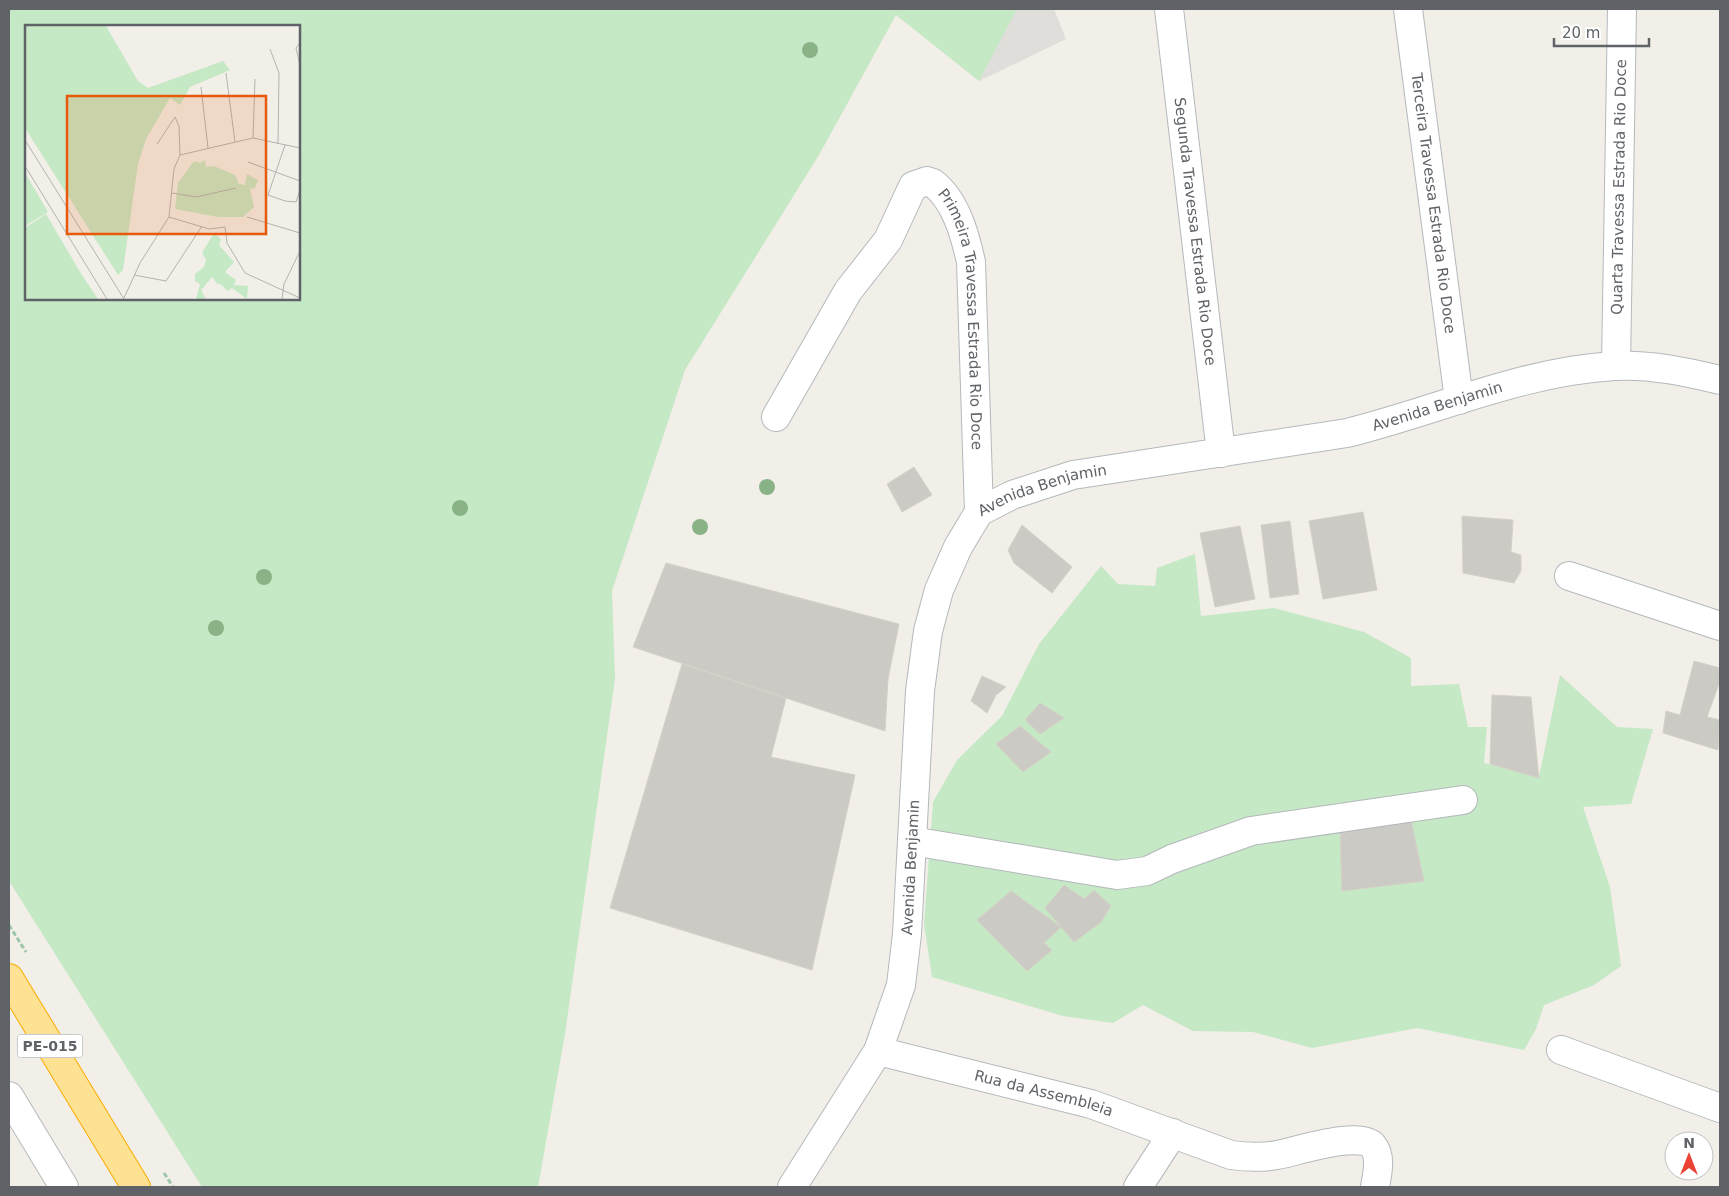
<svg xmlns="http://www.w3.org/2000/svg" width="1729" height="1196" viewBox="0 0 1729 1196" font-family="'DejaVu Sans',sans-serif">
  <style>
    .industrial { fill: #e0deda }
    .green { fill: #c5e8c5; fill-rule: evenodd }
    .building { fill: #cccac5; stroke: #d6d1c6 }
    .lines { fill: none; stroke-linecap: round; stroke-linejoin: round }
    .minor-casing { stroke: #b5b8bc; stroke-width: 30 }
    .highway-casing { stroke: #f9ab00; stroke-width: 30 }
    .path { stroke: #9cc7a9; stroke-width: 3; stroke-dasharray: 5 2.5; stroke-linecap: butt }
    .minor { stroke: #fff; stroke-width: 28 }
    .highway { stroke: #fde293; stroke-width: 28 }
    .tree { fill: #89b387 }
    .labels { text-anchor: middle; stroke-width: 5; stroke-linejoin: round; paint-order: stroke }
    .shield { fill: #fff; stroke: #8f9295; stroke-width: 1 }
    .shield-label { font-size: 14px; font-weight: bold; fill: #5f6368 }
    .street-label { font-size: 15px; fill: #5f6368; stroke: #fff }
    .inset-road { fill: none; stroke: #b3b3b1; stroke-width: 1 }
    .view { fill: #e8590c; fill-opacity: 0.15; stroke: #e8590c; stroke-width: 2.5 }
    .inset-edge { fill: none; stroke: #5f6368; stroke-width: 2.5 }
  </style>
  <rect width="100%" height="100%" fill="#f1efe8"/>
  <path class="industrial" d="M890 9H1054L1066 39 979 81Z"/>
  <g class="green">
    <path d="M9 9H1017L979 81 896 15 819 155 685 370 612 591 615 679 565 1034 538 1187H202L9 881ZM26 26H299V299H26Z"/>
    <path d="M1195 554 1201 616 1274 608 1364 632 1411 658V686L1459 684 1468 727H1487L1484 763 1539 777 1560 675 1617 727 1653 729 1631 804 1583 807 1610 887 1621 966 1594 985 1544 1005 1536 1029 1524 1050 1417 1028 1312 1048 1253 1032 1193 1031 1143 1005 1113 1023 1063 1016 932 977 924 924 933 802 957 760 1002 716 1039 644 1101 566 1118 584 1155 586 1157 568Z"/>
  </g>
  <g class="building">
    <path d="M914 467 932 495 902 512 887 484Z"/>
    <path d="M1363 512 1377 590 1323 599 1309 521Z"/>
    <path d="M1462 516 1513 520 1511 552 1521 555V571L1514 583 1463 573Z"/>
    <path d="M1290 521 1299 594 1270 598 1261 525Z"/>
    <path d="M1022 525 1072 567 1052 593 1014 563 1008 550Z"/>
    <path d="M1240 526 1255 599 1215 607 1200 533Z"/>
    <path d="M666 563 899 624 888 679 885 731 633 647Z"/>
    <path d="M1694 661 1720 668V681L1707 717 1720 720 1718 750 1663 733 1666 711 1680 715Z"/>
    <path d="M682 664 786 698 771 757 855 775 812 970 610 908Z"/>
    <path d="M982 676 1006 687 996 695 987 713 971 701Z"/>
    <path d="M1492 695 1531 697 1539 778 1490 764Z"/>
    <path d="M1040 703 1064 718 1040 734 1025 720Z"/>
    <path d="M1020 726 1051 752 1023 772 996 744Z"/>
    <path d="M1411 820 1424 881 1342 891 1340 831Z"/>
    <path d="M1064 885 1084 899 1094 890 1111 906 1101 922 1074 942 1045 908Z"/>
    <path d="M1011 891 1061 927 1044 943 1052 950 1027 971 977 920Z"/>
  </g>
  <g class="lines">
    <defs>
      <g id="minor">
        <path id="s1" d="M1169 9 1221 453"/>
        <path id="s2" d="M1408 9 1459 400"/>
        <path id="s3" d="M1616 366 1622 9"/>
        <path id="s4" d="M776 417 848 291 888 240 913 186 927 181 933 183C956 201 965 235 971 262L979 512"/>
        <path d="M1569 576 1720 626"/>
        <path d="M912 841 1117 875 1147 871 1172 859 1251 831 1463 800"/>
        <path d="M1561 1050 1720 1108"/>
        <path id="s5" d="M878 1051 1091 1104 1231 1155C1246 1157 1261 1158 1277 1155 1295 1152 1360 1130 1373 1146 1382 1157 1377 1175 1375 1187"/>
        <path d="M9 1096 64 1187"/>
        <path id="s6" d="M792 1187 878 1051 901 985 907 934 920 691 928 631 939 590 958 547 979 512 1012 495 1073 475 1347 433C1436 411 1523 371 1615 366 1650 364 1687 372 1720 380"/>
        <path d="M1138 1187 1173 1133"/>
      </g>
      <path id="highway" d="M9 978 136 1187"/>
    </defs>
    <use href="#minor" class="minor-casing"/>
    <use href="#highway" class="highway-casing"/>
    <g class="path">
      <path d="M9 925 26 952"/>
      <path d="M164 1173 173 1187"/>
    </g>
    <use href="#minor" class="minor"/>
    <use href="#highway" class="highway"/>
  </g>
  <g class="tree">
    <circle cx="810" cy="50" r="8"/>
    <circle cx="767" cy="487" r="8"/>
    <circle cx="460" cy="508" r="8"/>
    <circle cx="700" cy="527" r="8"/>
    <circle cx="264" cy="577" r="8"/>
    <circle cx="216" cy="628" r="8"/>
  </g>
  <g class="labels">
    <rect class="shield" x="17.5" y="1034.5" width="65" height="23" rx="4"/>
    <g class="shield-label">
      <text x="50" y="1051">PE-015</text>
    </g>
    <g class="street-label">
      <text dy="5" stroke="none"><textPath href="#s3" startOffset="179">Quarta Travessa Estrada Rio Doce</textPath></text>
      <text dy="5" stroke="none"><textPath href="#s2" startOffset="196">Terceira Travessa Estrada Rio Doce</textPath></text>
      <text dy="5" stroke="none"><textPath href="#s1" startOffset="224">Segunda Travessa Estrada Rio Doce</textPath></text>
      <text dy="5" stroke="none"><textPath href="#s4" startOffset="435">Primeira Travessa Estrada Rio Doce</textPath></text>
      <text dy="5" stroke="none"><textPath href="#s6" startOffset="1189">Avenida Benjamin</textPath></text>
      <text dy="5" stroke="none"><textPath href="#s6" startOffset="784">Avenida Benjamin</textPath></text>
      <text dy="5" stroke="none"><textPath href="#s6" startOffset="349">Avenida Benjamin</textPath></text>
      <text dy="5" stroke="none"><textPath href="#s5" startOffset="171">Rua da Assembleia</textPath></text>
    </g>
  </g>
  <g transform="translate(25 25)">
    <rect width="275" height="275" fill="#f1efe8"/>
    <path d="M0 1H81L113 56 123 63 198 36 205 45 165 62 155 80 145 73 121 114 113 139 98 245 93 250 0 103ZM180 135 181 142 189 141 210 150 214 159 220 160 222 149 233 155 230 163 225 164 229 182 218 192H193L150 184 153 158 169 136 175 138ZM0 148 23 187 0 201ZM21 189 55 247 73 274H0V203ZM189 208 196 214 194 220 209 237 200 247 211 255 209 260 223 261 222 274 207 263 203 266 194 258 193 260 187 252 176 265 181 274H171L175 259 170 256V249L179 242 181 235 177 228Z" fill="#c5e8c5"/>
    <path class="inset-road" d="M275 18 271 23 275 40M245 24 254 48 253 119M201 48 210 117M176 62 183 123M228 113 230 54M0 115 99 274M132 119 150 92 154 101 155 130M260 120 243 170 260 176 271 177 275 165M223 137 275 156M0 141 82 274M147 168 171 172 211 163M144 192 184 204 200 202 202 218 220 248 275 273M222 192 275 208M109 250 141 256 177 201M99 273 115 238 144 192 149 144 155 130 228 113 275 123M257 274 259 259 275 226"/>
    <path class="view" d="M42 71H241V209H42Z"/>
    <rect width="275" height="275" class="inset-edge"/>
  </g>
  <rect width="1729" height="1196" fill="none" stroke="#5f6368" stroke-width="20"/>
  <g transform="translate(1689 1156)"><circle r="24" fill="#ffffff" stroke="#bfc1c3"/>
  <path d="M0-4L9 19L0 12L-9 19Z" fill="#ea4335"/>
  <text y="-8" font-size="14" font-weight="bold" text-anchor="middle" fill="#5f6368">N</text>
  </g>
  <path d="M1554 38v8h95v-8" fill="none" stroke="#5f6368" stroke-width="2.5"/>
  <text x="1562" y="38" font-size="15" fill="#5f6368" stroke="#ffffff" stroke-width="4" paint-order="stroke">20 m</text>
</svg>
